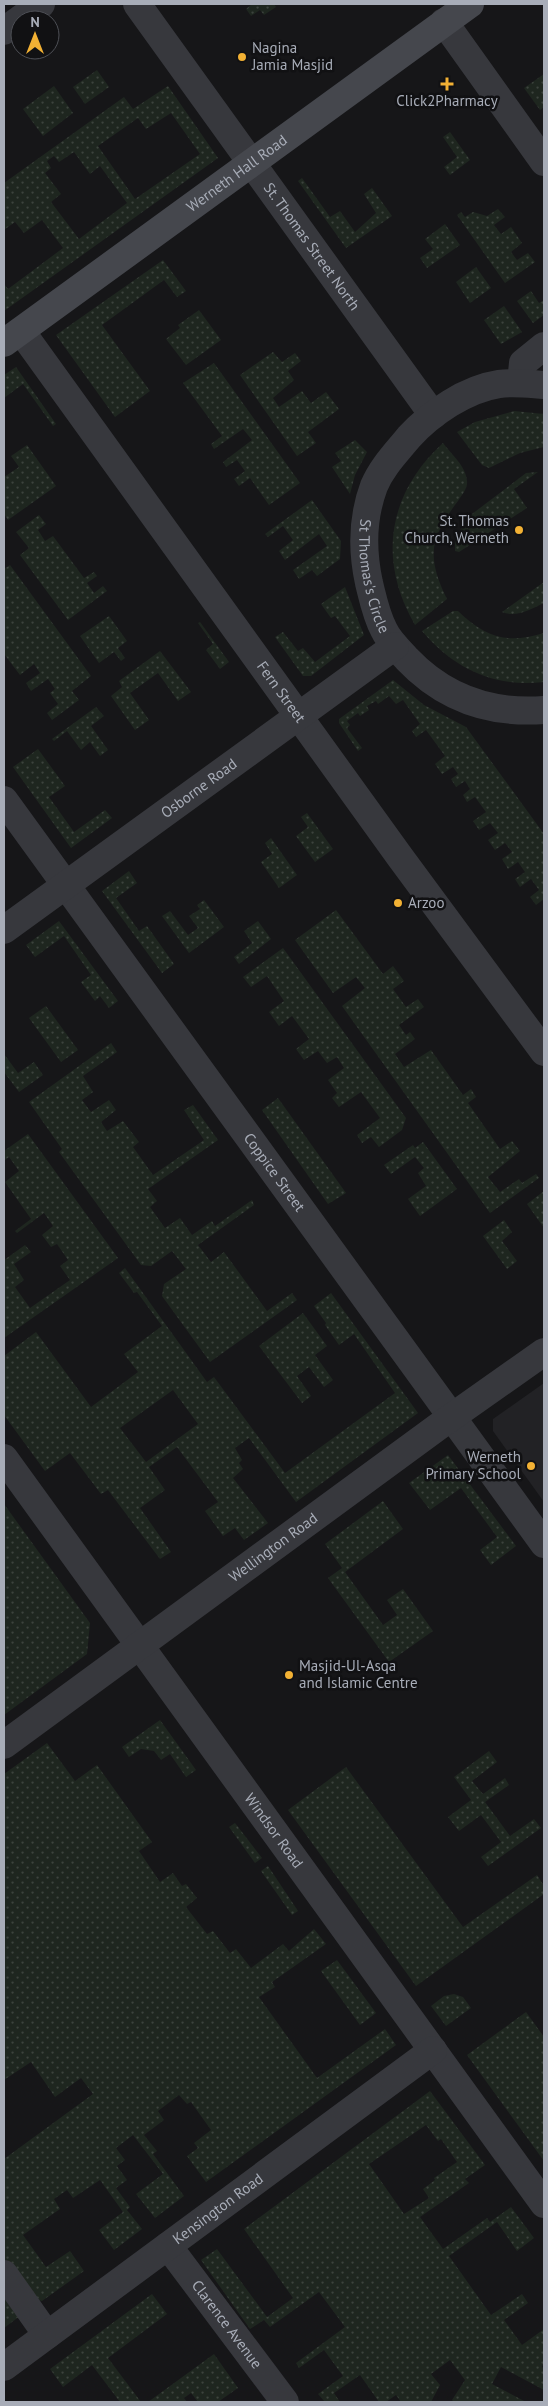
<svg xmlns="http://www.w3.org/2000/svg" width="548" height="2406" viewBox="0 0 548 2406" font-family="'PT Sans',sans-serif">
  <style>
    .built { fill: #222225 }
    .green { fill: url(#green-dots); fill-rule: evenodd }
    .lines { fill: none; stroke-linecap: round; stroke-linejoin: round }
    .street { stroke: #37383d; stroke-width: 28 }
    .secondary { stroke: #45474d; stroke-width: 28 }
    .poi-dot { fill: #f2b134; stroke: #111113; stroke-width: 2 }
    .labels { text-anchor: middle; stroke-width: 5; stroke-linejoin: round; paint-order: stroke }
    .poi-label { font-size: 15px; fill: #a8adb8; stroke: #111113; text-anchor: start }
    .street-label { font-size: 15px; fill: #a8adb8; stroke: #111113 }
  </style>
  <defs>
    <pattern id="green-dots" width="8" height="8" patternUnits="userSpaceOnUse" patternTransform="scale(1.25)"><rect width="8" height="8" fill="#1e261f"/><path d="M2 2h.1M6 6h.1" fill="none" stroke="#3c433d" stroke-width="1.8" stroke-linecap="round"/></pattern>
  </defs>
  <rect width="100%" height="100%" fill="#161618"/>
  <path class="built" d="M544 1383V1502L493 1431V1419Z"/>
  <g class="green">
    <path d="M252 4H274L276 7 264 15 260 10 251 16 246 9Z"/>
    <path d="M97 70 109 87 85 104 73 87Z"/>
    <path d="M544 74V107L540 110 524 88Z"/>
    <path d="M54 86 73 113 43 136 23 109Z"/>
    <path d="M168 86 218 158 4 311V284L8 289 63 248 42 220 24 233 15 222 4 230V183L124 97 133 109ZM171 113 200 154 135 199 98 146 138 118 146 129ZM74 152 90 174 100 166 127 203 79 239 51 202 61 194 45 173 51 168 47 161 54 156 59 162Z"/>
    <path d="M450 132 470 160 450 175 444 167 457 157 443 137Z"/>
    <path d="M302 178 330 217 340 211 355 232 376 213 364 194 372 188 392 216 346 248 298 181Z"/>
    <path d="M498 209 505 217 494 225 501 234 511 227 522 243 511 252 517 260 528 253 535 262 505 283 457 215 461 212 465 217 473 212 487 216Z"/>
    <path d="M445 224 460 245 427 268 420 258 433 249 425 239Z"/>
    <path d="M163 260 186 291 177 297 164 280 102 325 150 391 115 417 56 335Z"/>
    <path d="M476 267 491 288 470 303 456 282Z"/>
    <path d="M531 291 539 303 544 300V315L533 323 517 301Z"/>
    <path d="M504 306 522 332 501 344 484 320Z"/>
    <path d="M199 310 221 340 186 365 166 339 180 328 178 325Z"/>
    <path d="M273 352 282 362 295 353 301 361 288 371 294 380 273 398 279 407 302 391 311 403 326 392 339 409 308 432 316 443 297 456 240 375Z"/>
    <path d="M214 363 300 483 269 505 250 478 239 486 234 479 245 471 237 460 226 467 223 462 252 440 243 429 214 449 211 444 222 436 183 383Z"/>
    <path d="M16 367 56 424 53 426 23 384 4 398V375Z"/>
    <path d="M514 411 544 414V447L520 453 489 468 482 465 457 432 475 422Z"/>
    <path d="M355 440 367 452 355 475 350 494 332 467 341 461 335 453Z"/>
    <path d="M443 443C451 454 466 466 467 481 468 488 462 495 458 501 430 538 426 556 447 599L415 625C377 560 388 493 443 443Z"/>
    <path d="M27 445 56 486 8 520 4 514V477L19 467 11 456Z"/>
    <path d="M538 472 514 489 527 508 459 552 455 551V542L460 530 472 514 526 473Z"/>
    <path d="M312 500 341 541 340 559 317 576 312 570 299 579 293 570 327 546 319 534 285 560 279 551 293 540 283 526 268 537 265 534Z"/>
    <path d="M39 515 46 524 38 530 45 541 53 536 84 578 94 572 97 576 87 583 94 593 103 586 107 591 68 620 20 555 29 548 16 532Z"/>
    <path d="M10 565 91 676 72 691 79 700 52 720 47 713 58 704 50 693 55 689 48 679 31 691 26 683 40 673 34 664 20 675 4 654V569Z"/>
    <path d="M544 582V603C531 609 516 618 502 612Z"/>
    <path d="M345 587 364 635 311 676H303L275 637 283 632 298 651 303 648 315 662 350 636 335 616 331 618 321 604Z"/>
    <path d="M453 611H458C486 638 507 644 544 633V682C495 688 454 669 422 631Z"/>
    <path d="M109 616 127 641 118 648 125 658 121 661 114 652 99 663 80 636Z"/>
    <path d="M200 622 229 662 220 669 206 650 213 644 198 623Z"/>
    <path d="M160 651 191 692 178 701 158 673 130 693 149 720 135 730 111 696 122 687 119 681Z"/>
    <path d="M393 680 424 705 466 727 544 834V899L536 905 530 897 539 890 531 879 520 887 515 879 525 872 518 862 508 869 502 859 512 852 505 843 495 850 488 840 498 833 490 823 479 830 473 821 486 812 475 797 467 802 463 795 470 789 465 781 456 787 451 779 458 774 453 767 442 774 435 764 445 756 426 730 416 737 412 731 420 724 403 700 396 704 389 696 378 704 376 701 367 706 369 710 360 716 358 713 347 721 350 725 347 728 362 748 358 751 339 723V719Z"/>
    <path d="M96 707 104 716 91 726 108 750 100 756 90 742 81 750 67 731 54 741 52 739Z"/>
    <path d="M38 749 65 786 49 797 74 832 105 810 112 818 71 848 13 767Z"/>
    <path d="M307 813 333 849 315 862 296 836 308 827 301 817Z"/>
    <path d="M271 838 297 875 279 888 261 862 272 854 265 843Z"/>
    <path d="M129 871 137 883 116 898 139 931 147 926 174 964 162 973 102 891Z"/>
    <path d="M204 900 224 927 189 953 162 916 170 911 188 935 198 928 189 916 200 909 197 905Z"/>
    <path d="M336 910 383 974 393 966 404 981 393 989 406 1007 418 999 424 1007 399 1025 406 1035 410 1032 415 1039 395 1054 404 1067 431 1050 463 1095 471 1089 476 1097 468 1103 500 1149 512 1141 520 1151 488 1177 500 1192 519 1179 522 1183 536 1174 539 1178 490 1213 342 1006 365 988 356 977 333 993 295 940Z"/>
    <path d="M59 921 118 1001 109 1008 100 996 95 1001 81 982 91 975 64 936 35 957 26 945Z"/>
    <path d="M258 921 271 939 239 964 234 957 252 943 244 931Z"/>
    <path d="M283 948 406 1118 402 1130 379 1147 371 1137 362 1143 357 1135 380 1118 361 1092 339 1107 332 1098 337 1093 328 1080 344 1068 337 1057 327 1063 318 1051 304 1060 296 1049 309 1039 292 1016 279 1026 269 1012 284 1001 267 976 251 987 243 977Z"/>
    <path d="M46 1006 78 1050 61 1062 29 1018Z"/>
    <path d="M111 1043 117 1052 83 1076 93 1092 82 1100 91 1112 109 1100 116 1110 101 1122 107 1131 123 1121 139 1142 133 1147 153 1175 204 1140 184 1110 193 1105 218 1140 148 1189 157 1201 150 1207 165 1228 180 1218 192 1235 212 1221 215 1226 252 1200 254 1205 198 1245 211 1262 224 1252 267 1311 292 1293 297 1300 210 1362 162 1296 164 1284 186 1269 172 1251 151 1266 141 1265 59 1152 62 1149 29 1102Z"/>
    <path d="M4 1054 18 1073 34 1062 43 1075 19 1092 4 1072Z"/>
    <path d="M278 1098 346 1193 328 1204 262 1110Z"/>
    <path d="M28 1134 118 1258 4 1338V1260L25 1245 31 1252 14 1264 24 1280 15 1287 30 1308 70 1280 60 1266 68 1260 57 1244 51 1247 42 1235 53 1226 44 1213 17 1233 15 1231 31 1219 5 1182 19 1171 9 1157 4 1161V1151Z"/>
    <path d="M423 1142 457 1189 420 1216 408 1199 426 1186 418 1173 424 1168 415 1157 391 1174 384 1165 413 1145 415 1148Z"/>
    <path d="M544 1191V1228L527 1204Z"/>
    <path d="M504 1220 512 1232 502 1241 517 1261 507 1269 483 1236Z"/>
    <path d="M125 1268 207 1382 214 1377 285 1473 395 1393 354 1334 339 1345 325 1325 326 1323 314 1306 331 1293 418 1413 296 1502 249 1438 235 1448 242 1460 239 1463 243 1469 233 1478 268 1523 244 1540 235 1528 223 1536 205 1511 218 1502 177 1447 149 1467 165 1490 140 1508 171 1552 160 1559 108 1490 101 1494 70 1453 45 1471 4 1415V1356L36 1332 91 1407 138 1372 124 1354 162 1326 137 1292 134 1293 119 1273ZM173 1390 198 1424 146 1462 120 1428Z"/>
    <path d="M303 1313 327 1346 315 1355 333 1380 324 1387 309 1367 297 1376 311 1396 302 1403 259 1346Z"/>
    <path d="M448 1455 516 1546 491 1565 480 1550 497 1537 461 1488 430 1510 409 1483Z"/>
    <path d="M383 1501 403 1529 345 1572 383 1625 397 1615 387 1600 403 1589 433 1631 389 1662 328 1578 342 1568 325 1544Z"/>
    <path d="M4 1504 90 1623 87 1654 4 1715Z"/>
    <path d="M160 1720 196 1770 186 1777 170 1754 161 1760 154 1751 141 1749 129 1757 122 1747Z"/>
    <path d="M47 1743 75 1781 97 1765 152 1842 139 1851 160 1882 173 1873 182 1886 186 1884 197 1898 186 1907 207 1934 213 1931 230 1953 236 1949 251 1968 283 1944 289 1951 314 1929 326 1944 272 1982 275 1987 259 1997 317 2078 385 2029 396 2045 206 2182 187 2156 198 2148 194 2143 211 2130 191 2102 187 2104 179 2095 158 2111 164 2120 144 2135 157 2151 153 2154 184 2196 155 2218 136 2194 163 2174 133 2135 116 2148 125 2160 117 2166 127 2180 116 2188 130 2207 127 2210 142 2229 114 2250 99 2230 123 2212 100 2180 73 2198 67 2190 54 2199 60 2209 23 2235 46 2267 70 2251 84 2271 42 2301 31 2299 4 2261V2159L93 2094 81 2078 55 2097 31 2062 4 2080V1774Z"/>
    <path d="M489 1751 497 1762 472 1781 483 1794 505 1778 509 1785 485 1802 510 1836 534 1819 541 1828 488 1866 481 1857 501 1842 481 1815 459 1831 448 1817 471 1800 454 1777Z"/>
    <path d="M346 1767 463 1927 537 1875 544 1886V1894L416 1986 288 1810Z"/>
    <path d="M235 1823 262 1858 255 1863 229 1827Z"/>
    <path d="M268 1866 298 1911 292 1915 261 1871Z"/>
    <path d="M337 1960 376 2013 360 2025 321 1971Z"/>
    <path d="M454 1994 463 1997 471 2008 446 2026 431 2006 444 1996Z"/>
    <path d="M526 2012 544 2037V2161L467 2055Z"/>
    <path d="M430 2091 485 2165 465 2179 469 2183 420 2217 443 2249 487 2218 490 2222 511 2207 534 2238 517 2251 497 2222 449 2256 491 2315 522 2294 528 2303 504 2320 522 2345 544 2329V2362L542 2367 544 2368V2390L501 2367 492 2384 526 2402H454L452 2400 465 2380 450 2360 431 2374 440 2385 431 2402H401L396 2395 386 2402H379L360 2375 334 2393 340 2402H325L318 2394 343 2376 324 2350 299 2368 296 2363 345 2327 319 2292 270 2327 264 2320 250 2329 201 2260 217 2249 267 2317 293 2298 244 2229ZM426 2125 438 2141 441 2139 457 2162 434 2178 435 2180 423 2189 429 2198 404 2214 369 2164Z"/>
    <path d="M4 2293 20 2316 4 2328Z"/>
    <path d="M152 2294 167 2314 108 2358 141 2402H120L92 2365 63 2387 50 2369Z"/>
    <path d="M214 2354 238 2388 218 2402H198L191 2393 184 2398 187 2402H148Z"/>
  </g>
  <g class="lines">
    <g class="street">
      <path id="s1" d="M137 4 433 415"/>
      <path d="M444 22 544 162"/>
      <path d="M4 31 41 4"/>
      <path id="s2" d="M21 331 400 857 544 1052"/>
      <path d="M521 383 523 363 544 346"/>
      <path id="s3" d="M544 385C529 384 514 382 499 384 466 389 431 413 409 437 396 453 382 467 374 486 362 518 362 551 369 583 373 599 376 615 384 630 389 641 399 650 407 659 444 698 491 714 544 710"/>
      <path id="s4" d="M4 800 544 1544"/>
      <path id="s5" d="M4 930 395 646"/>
      <path id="s6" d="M4 1458 544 2204"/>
      <path id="s7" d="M4 1745 439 1426 544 1352"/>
      <path id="s8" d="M168 2246 285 2402"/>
      <path d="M4 2274 47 2335"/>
      <path id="s9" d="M4 2367 433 2050"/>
    </g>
    <path class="secondary" id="s10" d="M4 343 470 4"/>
  </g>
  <g class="poi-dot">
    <circle cx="242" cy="57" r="5"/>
    <path d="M444.5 76.5h5v5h5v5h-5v5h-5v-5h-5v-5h5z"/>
    <circle cx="519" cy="530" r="5"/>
    <circle cx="398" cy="903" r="5"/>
    <circle cx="531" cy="1466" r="5"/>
    <circle cx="289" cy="1675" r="5"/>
  </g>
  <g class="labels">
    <g class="poi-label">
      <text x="252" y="53">Nagina<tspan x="252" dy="17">Jamia Masjid</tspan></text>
      <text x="447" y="106" text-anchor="middle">Click2Pharmacy</text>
      <text x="509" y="526" text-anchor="end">St. Thomas<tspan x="509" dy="17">Church, Werneth</tspan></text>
      <text x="408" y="908">Arzoo</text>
      <text x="521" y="1462" text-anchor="end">Werneth<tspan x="521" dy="17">Primary School</tspan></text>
      <text x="299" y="1671">Masjid-Ul-Asqa<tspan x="299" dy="17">and Islamic Centre</tspan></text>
    </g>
    <g class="street-label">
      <text dy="5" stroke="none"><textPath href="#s10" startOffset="288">Werneth Hall Road</textPath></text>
      <text dy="5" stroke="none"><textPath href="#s1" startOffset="299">St. Thomas Street North</textPath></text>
      <text dy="5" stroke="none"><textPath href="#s3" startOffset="304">St Thomas's Circle</textPath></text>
      <text dy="5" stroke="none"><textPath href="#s2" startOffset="445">Fern Street</textPath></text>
      <text dy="5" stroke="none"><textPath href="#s5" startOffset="241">Osborne Road</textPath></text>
      <text dy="5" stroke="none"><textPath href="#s4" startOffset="460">Coppice Street</textPath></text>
      <text dy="5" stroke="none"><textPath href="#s7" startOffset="334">Wellington Road</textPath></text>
      <text dy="5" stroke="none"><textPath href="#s6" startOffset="460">Windsor Road</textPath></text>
      <text dy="5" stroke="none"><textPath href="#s9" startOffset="266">Kensington Road</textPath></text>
      <text dy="5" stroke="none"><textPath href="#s8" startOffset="98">Clarence Avenue</textPath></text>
    </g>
  </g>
  <rect width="548" height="2406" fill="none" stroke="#a8adb8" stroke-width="10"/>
  <g transform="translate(35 35)"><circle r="24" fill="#111113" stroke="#4d4f55"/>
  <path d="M0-4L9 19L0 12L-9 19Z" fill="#f2b134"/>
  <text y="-8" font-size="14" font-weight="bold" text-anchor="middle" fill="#a8adb8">N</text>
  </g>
</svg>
